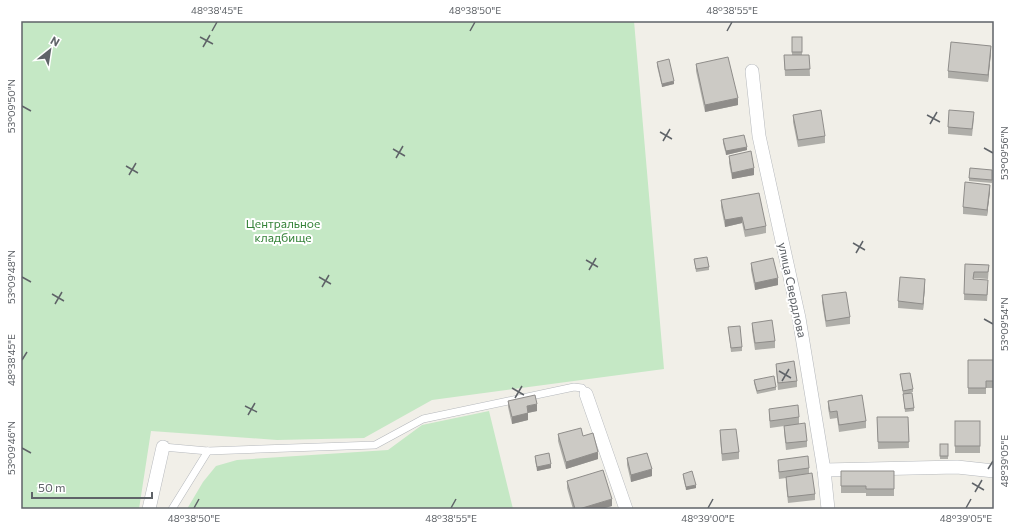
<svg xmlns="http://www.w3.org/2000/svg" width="1015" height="530" viewBox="0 0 1015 530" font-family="Commissioner,sans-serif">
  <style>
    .green { fill: #c5e8c5 }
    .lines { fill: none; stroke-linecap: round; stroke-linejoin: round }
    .lane-casing { stroke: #b5b8bc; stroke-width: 8 }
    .street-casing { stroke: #b5b8bc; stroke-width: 14 }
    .lane { stroke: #fff; stroke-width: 7 }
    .street { stroke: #fff; stroke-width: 13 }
    .wall { fill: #afaea9 }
    .shaded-wall { fill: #8f8d8a }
    .building { fill: #cccac5; stroke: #8f8d8a }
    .ticks { fill: none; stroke: #5f6368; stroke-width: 1.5 }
    .labels { text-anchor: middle; stroke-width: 4; stroke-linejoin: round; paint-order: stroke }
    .park-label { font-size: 12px; fill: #348238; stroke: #fff }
    .street-label { font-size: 12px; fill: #5f6368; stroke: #fff }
    .neatline { fill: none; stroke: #5f6368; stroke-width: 1.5 }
    .ticks-label { font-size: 10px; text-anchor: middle; fill: #5f6368 }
  </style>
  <rect width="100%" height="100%" fill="#f1efe8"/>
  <g class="green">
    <path d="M21 21H634L664 369 432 400 364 438 277 440 151 431 139 509H21Z"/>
    <path d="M489 411 513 509H187L203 482 216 466 237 460 388 450 422 425Z"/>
  </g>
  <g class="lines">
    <defs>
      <g id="lane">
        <path d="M163 447 208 451 375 445 423 419 574 387 582 388 586 394"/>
        <path d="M172 509 208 451"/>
      </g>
      <g id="street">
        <path d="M752 71 759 136 799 318 824 470 828 509"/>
        <path d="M586 394 626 509"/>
        <path d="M824 470 957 467 994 471"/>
        <path d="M149 509 163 447"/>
      </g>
    </defs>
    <use href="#lane" class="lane-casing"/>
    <use href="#street" class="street-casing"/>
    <use href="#lane" class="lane"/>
    <use href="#street" class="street"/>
  </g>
  <g class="wall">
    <path d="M792 37H802V55H809L810 76H785L784 55H792Z"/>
    <path d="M991 52 988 82 948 78V71Z"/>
    <path d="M657 62 674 84 662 87 657 66Z"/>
    <path d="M696 64 738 105 705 112 696 71Z"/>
    <path d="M793 115 825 136V143L798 147 793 122Z"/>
    <path d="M974 118 972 136 948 134V127Z"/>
    <path d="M723 139 747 150 726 155 723 143Z"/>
    <path d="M729 156 754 175 732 179 729 163Z"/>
    <path d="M992 173V183L969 181V178Z"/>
    <path d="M990 191 987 216 963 214V207Z"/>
    <path d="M721 200 766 226V233L745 237 742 223 725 227 721 207Z"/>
    <path d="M694 259 709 267V270L696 272Z"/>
    <path d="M751 263 778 285 755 290 751 270Z"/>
    <path d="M965 264 989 265 988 279 974 278V279L988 287 987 301 964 300Z"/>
    <path d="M925 286 923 310 898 308V301Z"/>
    <path d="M822 295 850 317V324L826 327 822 302Z"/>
    <path d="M752 323 775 341V348L755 350 752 330Z"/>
    <path d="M728 327 742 347V351L731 352Z"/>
    <path d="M968 360H994V388H986V394H968Z"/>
    <path d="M776 364 797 381V387L778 390 776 370Z"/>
    <path d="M900 374 913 389V392L910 393 914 408V411L905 412 903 394Z"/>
    <path d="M754 380 776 387V390L757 394 754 383Z"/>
    <path d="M508 401 537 411 528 413V420L512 424 508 407Z"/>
    <path d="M828 401 866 421V428L839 432 837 418 830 419 828 408Z"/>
    <path d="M769 409 799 417V424L807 441V447L786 450 784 432V426L770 428 769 415Z"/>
    <path d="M877 417H908L909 448 878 449Z"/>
    <rect x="955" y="421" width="25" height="32"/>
    <path d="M720 430 739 452V459L722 461 720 437Z"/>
    <path d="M558 434 583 436 598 459 566 469 558 441Z"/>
    <rect x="940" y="444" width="8" height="15"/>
    <path d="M535 456 551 468 537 471 535 460Z"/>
    <path d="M627 458 652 476 631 482 627 465Z"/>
    <path d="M778 460 809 468V474L815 494V500L788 503 786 484V478L779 479 778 466Z"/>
    <path d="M841 471H894V496H866V493H841Z"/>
    <path d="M683 474 696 488 686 490 683 477Z"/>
    <path d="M567 481 612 506 601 509H573L567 488Z"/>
  </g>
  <g class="shaded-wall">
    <path d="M991 46V52L988 82V75Z"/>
    <path d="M674 81V84L662 87V84Z"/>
    <path d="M738 98V105L705 112V105Z"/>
    <path d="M747 147V150L726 155V151Z"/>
    <path d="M754 168V175L732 179V173Z"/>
    <path d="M990 185V191L987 216V210Z"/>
    <path d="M742 217V223L725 227V220Z"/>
    <path d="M778 278V285L755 290V283Z"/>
    <path d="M925 279V286L923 310V304Z"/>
    <path d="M537 404V411L527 413V406Z"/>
    <path d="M528 413V420L512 424V417Z"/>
    <path d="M598 452V459L566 469V462Z"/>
    <path d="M551 464V468L537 471V467Z"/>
    <path d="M652 469V476L631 482V475Z"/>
    <path d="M696 485V488L686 490V487Z"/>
    <path d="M612 499V506L601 509H579Z"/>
  </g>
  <g class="building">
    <rect x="792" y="37" width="10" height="15"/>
    <path d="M951 42 991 46 988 75 948 71Z"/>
    <path d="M784 55H809L810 69 785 70Z"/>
    <path d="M728 57 738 98 705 105 696 64Z"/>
    <path d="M669 59 674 81 662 84 657 62Z"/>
    <path d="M821 110 825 136 798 140 793 115Z"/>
    <path d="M949 110 974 112 972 129 948 127Z"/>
    <path d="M744 135 747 147 726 151 723 139Z"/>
    <path d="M751 151 754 168 732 173 729 156Z"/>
    <path d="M970 168 992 170V180L969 178Z"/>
    <path d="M965 182 990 185 987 210 963 207Z"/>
    <path d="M759 193 766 226 745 230 742 217 725 220 721 200Z"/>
    <path d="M707 257 709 267 696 269 694 259Z"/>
    <path d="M773 258 778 278 755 283 751 263Z"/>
    <path d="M965 264 989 265 988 272H974L973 279 988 280 987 295 964 294Z"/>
    <path d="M900 277 925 279 923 304 898 301Z"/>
    <path d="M846 292 850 317 826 321 822 295Z"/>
    <path d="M772 320 775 341 755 343 752 323Z"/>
    <path d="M740 326 742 347 731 348 728 327Z"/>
    <path d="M968 360H994V381H986V388H968Z"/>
    <path d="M794 361 797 381 778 383 776 364Z"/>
    <path d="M910 373 913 389 903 391 900 374Z"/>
    <path d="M774 376 776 387 757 391 754 380Z"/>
    <path d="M912 393 914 408 905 409 903 394Z"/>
    <path d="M535 395 537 404 527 406 528 413 512 417 508 401Z"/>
    <path d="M862 395 866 421 839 425 837 411 830 412 828 401Z"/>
    <path d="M798 405 799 417 770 421 769 409Z"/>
    <path d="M877 417H908L909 442H878Z"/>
    <rect x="955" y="421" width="25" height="25"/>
    <path d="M805 423 807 441 786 443 784 426Z"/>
    <path d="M581 428 583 436 593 433 598 452 566 462 558 434Z"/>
    <path d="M736 429 739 452 722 454 720 430Z"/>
    <rect x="940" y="444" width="8" height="12"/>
    <path d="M549 453 551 464 537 467 535 456Z"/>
    <path d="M647 453 652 469 631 475 627 458Z"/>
    <path d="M808 456 809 468 779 472 778 460Z"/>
    <path d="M603 470 612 499 579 509H575L567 481Z"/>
    <path d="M692 471 696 485 686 487 683 474Z"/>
    <path d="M841 471H894V489H866V486H841Z"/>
    <path d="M812 473 815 494 788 497 786 477Z"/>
  </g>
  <path class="ticks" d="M212 31 217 22M470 31 475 22M727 31 732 22M200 37 213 44M203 47 210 35M22 106 31 111M927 115 940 122M930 124 937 112M660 132 672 139M663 141 670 129M984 148 993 153M393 149 405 156M396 158 403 146M126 166 138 173M129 175 136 163M853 243 865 250M856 253 863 241M586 260 598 267M589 270 596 258M22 277 31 282M319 277 331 284M322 287 329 275M52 294 64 301M55 304 62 292M984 319 993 324M22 360 27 352M779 371 791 378M782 381 789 369M512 388 524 395M515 398 522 386M245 406 257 412M248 415 255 403M22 448 31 453M988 469 993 461M972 483 984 490M975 492 982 480M194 508 199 499M451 508 456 499M708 508 713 499M966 508 971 499"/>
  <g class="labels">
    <g class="park-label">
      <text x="283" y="228">Центральное<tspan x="283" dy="14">кладбище</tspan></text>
    </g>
    <g class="street-label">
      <text transform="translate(792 290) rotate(78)" y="4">улица Свердлова</text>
    </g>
  </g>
  <rect width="1015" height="530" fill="none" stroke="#ffffff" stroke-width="44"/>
  <g transform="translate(50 50) rotate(30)" stroke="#ffffff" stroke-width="3" paint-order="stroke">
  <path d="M0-3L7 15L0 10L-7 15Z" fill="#5f6368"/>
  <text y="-6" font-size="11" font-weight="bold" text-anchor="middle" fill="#5f6368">N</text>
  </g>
  <path d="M32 492v6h120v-6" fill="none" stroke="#5f6368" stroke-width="2"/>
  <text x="38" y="492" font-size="12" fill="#5f6368" stroke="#ffffff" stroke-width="3" paint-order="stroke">50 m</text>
  <rect x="22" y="22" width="971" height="486" class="neatline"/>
  <g class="ticks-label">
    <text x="217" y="14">48°38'45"E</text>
    <text x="475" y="14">48°38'50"E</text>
    <text x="732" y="14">48°38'55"E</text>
    <text transform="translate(11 106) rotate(-90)" y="4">53°09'50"N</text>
    <text transform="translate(1004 153) rotate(-90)" y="4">53°09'56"N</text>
    <text transform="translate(11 277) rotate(-90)" y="4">53°09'48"N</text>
    <text transform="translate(1004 324) rotate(-90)" y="4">53°09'54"N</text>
    <text transform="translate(11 360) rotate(-90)" y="4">48°38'45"E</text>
    <text transform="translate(11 448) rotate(-90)" y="4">53°09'46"N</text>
    <text transform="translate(1004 461) rotate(-90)" y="4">48°39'05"E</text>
    <text x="194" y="522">48°38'50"E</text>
    <text x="451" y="522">48°38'55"E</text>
    <text x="708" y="522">48°39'00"E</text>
    <text x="966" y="522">48°39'05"E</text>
  </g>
</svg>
